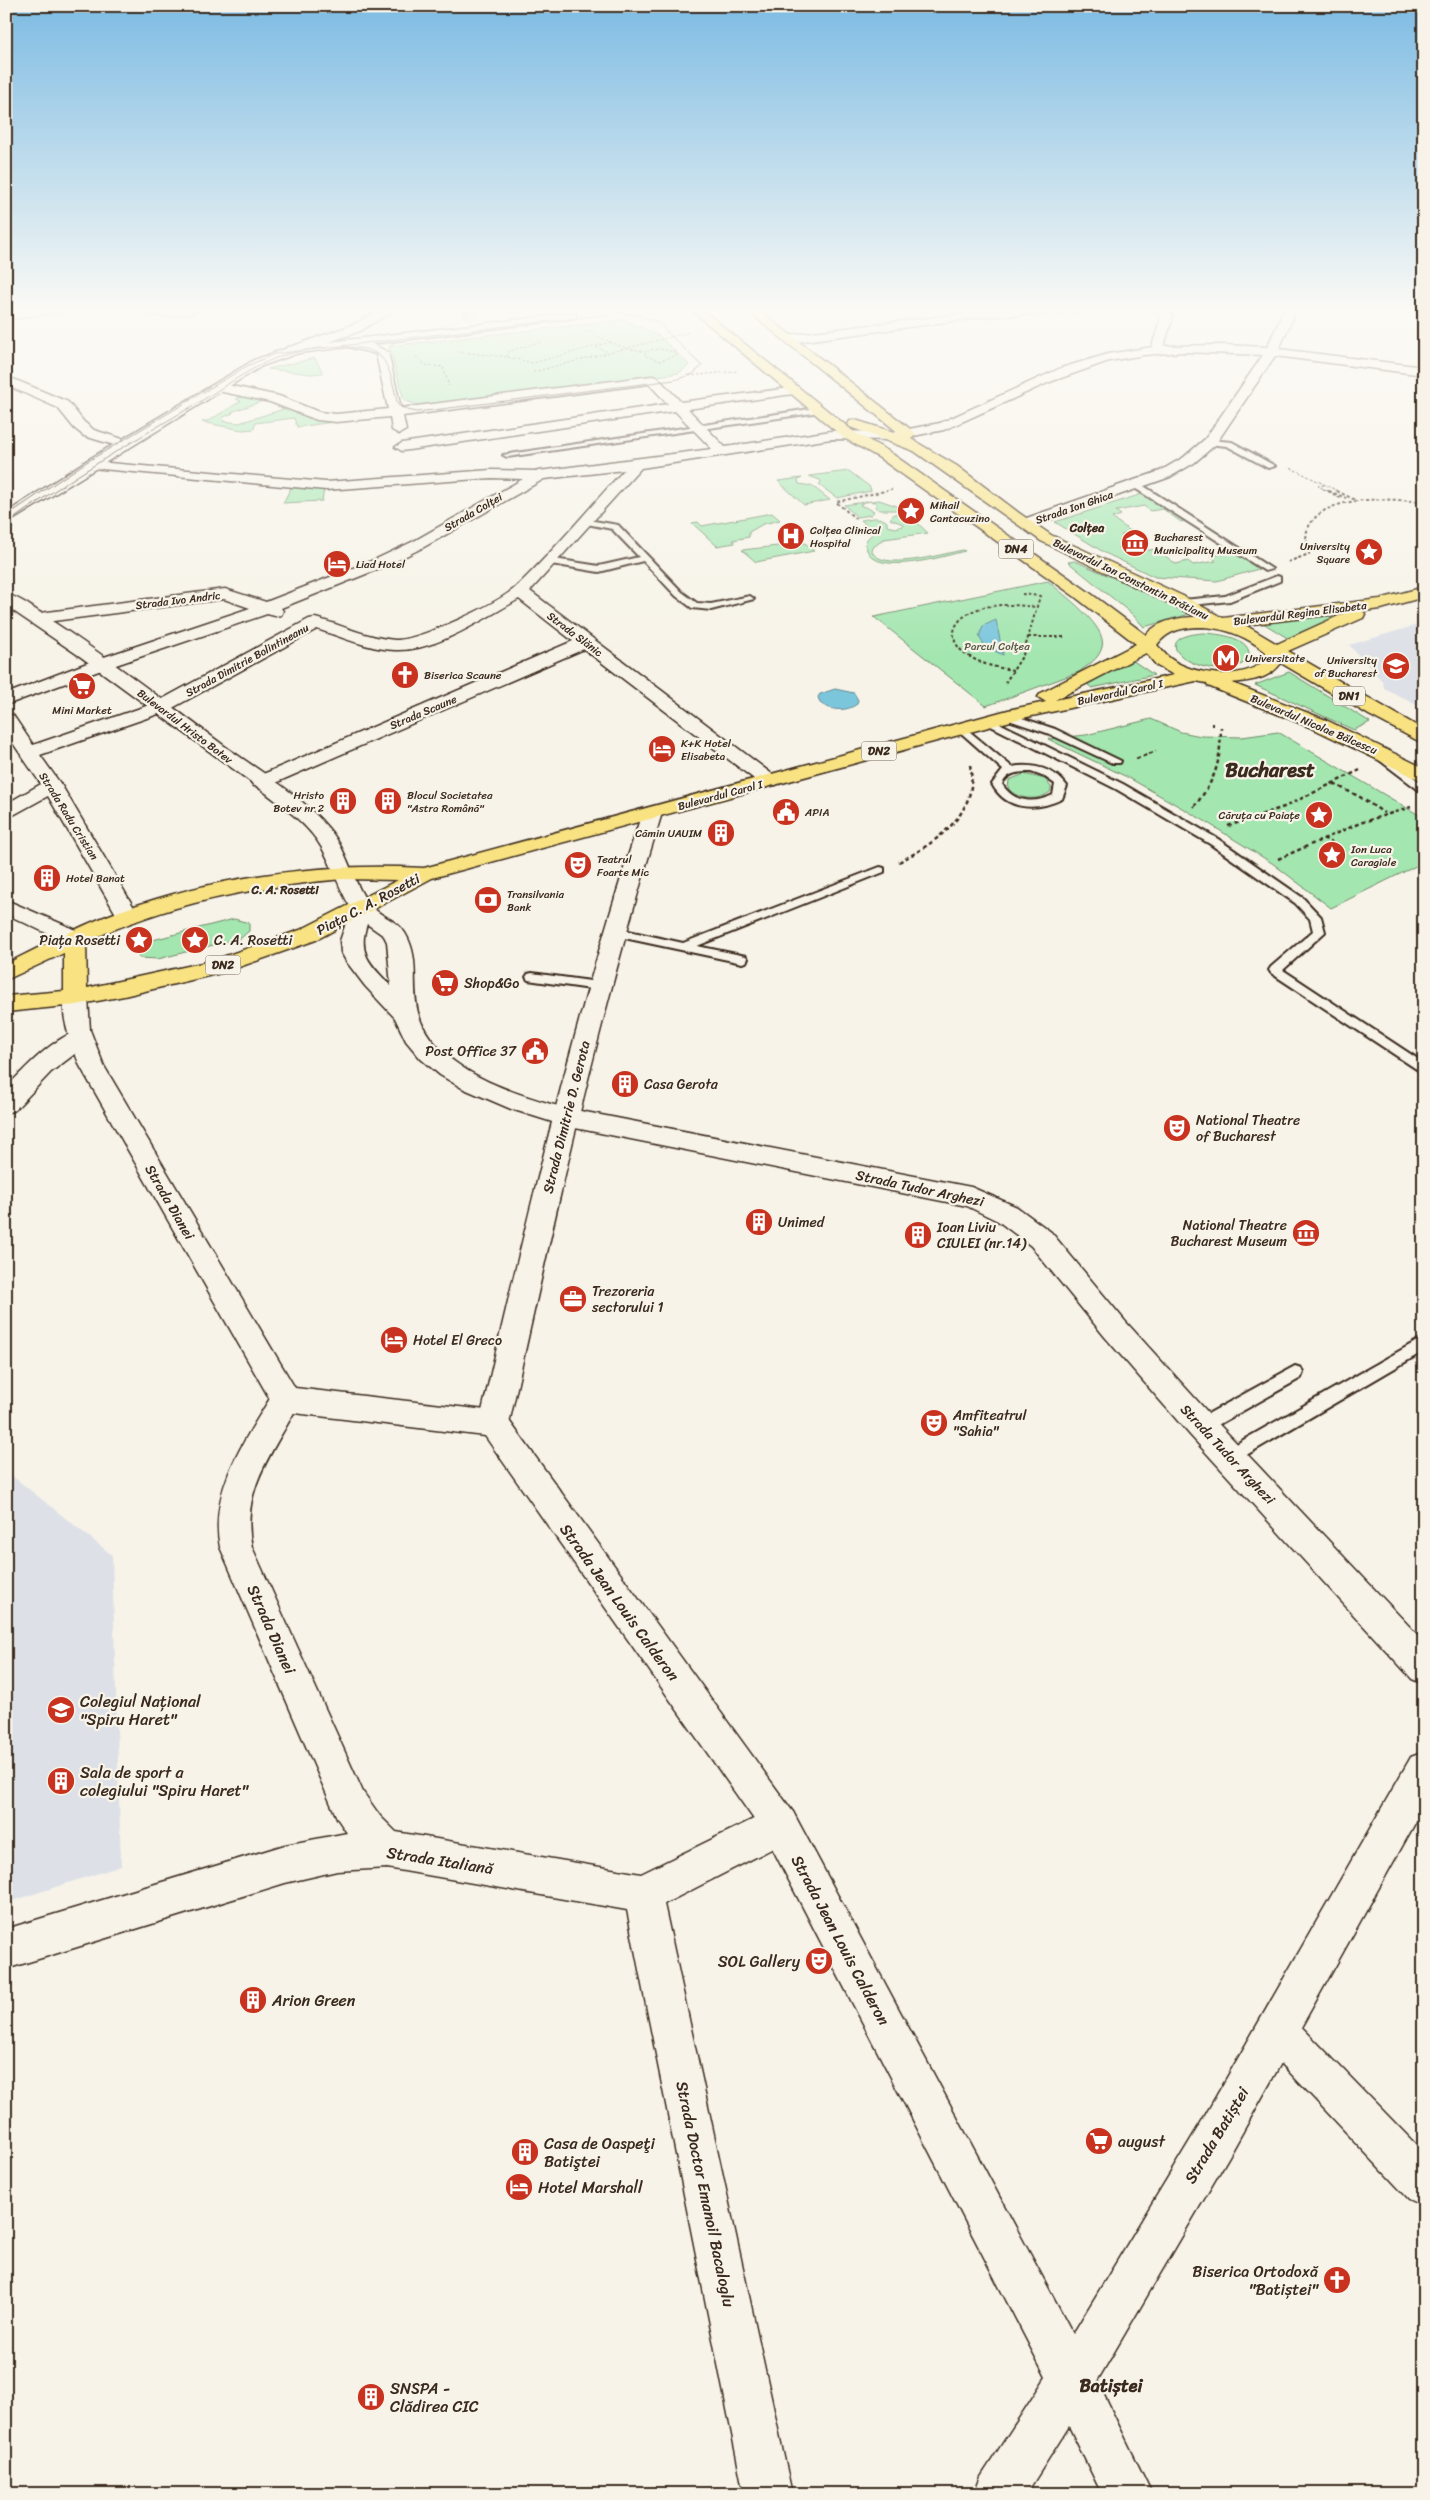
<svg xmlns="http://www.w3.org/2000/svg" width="1430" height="2500" viewBox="0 0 1430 2500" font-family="Sriracha,sans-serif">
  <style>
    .built { fill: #dde1e7 }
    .green { fill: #a3e6b0; stroke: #6f8867 }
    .water { fill: #7cc6dc; stroke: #628890 }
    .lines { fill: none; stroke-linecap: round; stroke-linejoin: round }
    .street-tunnel { stroke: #d1cbc0; stroke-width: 13; stroke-dasharray: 13 6; stroke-linecap: butt }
    .lane-casing { stroke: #3b2a1e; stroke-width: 4 }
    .street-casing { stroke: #3b2a1e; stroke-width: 3 }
    .secondary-casing { stroke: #3b2a1e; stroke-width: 3 }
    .primary-casing { stroke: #3b2a1e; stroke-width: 3 }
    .path-far2 { stroke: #3b2a1e; stroke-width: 1; stroke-dasharray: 2.5 2; stroke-linecap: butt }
    .path-far1 { stroke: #3b2a1e; stroke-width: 2; stroke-dasharray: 3 2.5; stroke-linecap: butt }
    .path { stroke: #3b2a1e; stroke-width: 2.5; stroke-dasharray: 4 3; stroke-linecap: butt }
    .lane { fill: #f7f3e8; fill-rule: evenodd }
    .street { fill: #f7f3e8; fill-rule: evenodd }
    .secondary { fill: #f7f3e8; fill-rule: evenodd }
    .primary { fill: #f8e281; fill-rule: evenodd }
    .tram { stroke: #3b2a1e; stroke-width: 1 }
    .labels { text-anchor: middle; stroke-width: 4.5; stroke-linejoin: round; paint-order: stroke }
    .far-poi-label { font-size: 11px; fill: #3b2a1e; stroke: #f7f3e8; text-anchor: start }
    .far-street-label { font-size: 11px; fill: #3b2a1e; stroke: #f7f3e8 }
    .far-park-label { font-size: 11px; fill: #555942; stroke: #f7f3e8 }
    .far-neighbourhood-label { font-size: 12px; font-weight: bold; fill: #3b2a1e; stroke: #f7f3e8 }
    .shield { fill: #f7f3e8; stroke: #73665b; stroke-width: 1 }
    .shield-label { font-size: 12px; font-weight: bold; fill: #3b2a1e }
    .street-label { font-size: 14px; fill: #3b2a1e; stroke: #f7f3e8 }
    .poi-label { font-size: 14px; fill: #3b2a1e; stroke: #f7f3e8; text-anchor: start }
    .near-street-label { font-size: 16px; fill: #3b2a1e; stroke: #f7f3e8 }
    .near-poi-label { font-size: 16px; fill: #3b2a1e; stroke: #f7f3e8; text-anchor: start }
    .near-neighbourhood-label { font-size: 18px; font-weight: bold; fill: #3b2a1e; stroke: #f7f3e8 }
    .far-town-label { font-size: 20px; font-weight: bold; fill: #3b2a1e; stroke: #f7f3e8 }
  </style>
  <rect width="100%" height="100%" fill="#f7f3e8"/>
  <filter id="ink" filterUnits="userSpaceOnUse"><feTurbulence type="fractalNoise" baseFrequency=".02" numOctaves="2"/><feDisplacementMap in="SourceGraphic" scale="10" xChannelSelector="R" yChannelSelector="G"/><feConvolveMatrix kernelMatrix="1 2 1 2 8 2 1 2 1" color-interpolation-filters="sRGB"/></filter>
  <g filter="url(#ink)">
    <g class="built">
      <path d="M1424 623V709L1384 688 1383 682 1349 645Z"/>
      <path d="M6 1471 112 1555 121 1866 6 1903Z"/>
    </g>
    <g class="green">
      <path d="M624 320 659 336 689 365 679 373 423 407 404 400 389 346Z"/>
      <path d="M315 358 323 373 310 374 268 369Z"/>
      <path d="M243 396 263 401 231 412 233 413 224 417 223 421 239 423 287 408 306 416 341 421 297 427 294 418 255 423 254 429 242 430 202 422 210 420 241 401 236 399Z"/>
      <path d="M849 471 870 487 871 491 837 498 819 485 821 482 820 480 809 476Z"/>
      <path d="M802 478 798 480 799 484 812 486 830 500 804 505 778 481Z"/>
      <path d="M292 486 324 489 322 501 283 503Z"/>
      <path d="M1142 494 1186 521 1181 522 1163 509 1150 511 1144 506 1116 511 1121 515 1112 518 1132 532 1121 535 1143 551 1156 549 1176 564 1188 561 1193 565 1216 561 1211 556 1235 552 1262 568 1217 581 1155 577 1105 553 1055 522Z"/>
      <path d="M879 500 897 506 898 510H879L875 507 877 504 875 502 865 501 860 505 874 511 871 515 857 517 844 505Z"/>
      <path d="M772 513 780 520 763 524 749 532V537L733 540 735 543 717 546 692 523 698 522 702 526Z"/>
      <path d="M902 513 911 517 928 533 884 539 871 549C877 574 945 553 963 550L965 551C944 556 877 577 867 550 863 539 868 539 874 532L861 520C869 519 880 515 887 522V526L896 528 903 526V524L890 519 894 514Z"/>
      <path d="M805 543 814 551 756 562 742 550Z"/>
      <path d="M1075 561 1193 613 1144 627 1132 614 1068 562Z"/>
      <path d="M1048 581C1062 594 1108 626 1102 647 1099 659 1088 665 1079 672L986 706 874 617Z"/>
      <path d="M1329 615 1334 618 1289 639 1263 623Z"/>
      <path d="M1203 633C1219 634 1253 637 1249 659 1216 690 1132 639 1203 633Z"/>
      <path d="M1132 660 1154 675 1092 688 1087 684Z"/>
      <path d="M1289 672 1370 722 1354 730 1255 685Z"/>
      <path d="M1151 719 1181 732 1201 736 1242 737 1278 732 1424 818V862L1331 908 1272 863 1203 820 1129 778 1048 739 1086 735Z"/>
      <path d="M1024 774 1045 779 1051 787V791C1040 802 1017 800 1008 788L1009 780Z"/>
      <path d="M234 919 249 923V931L241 938 158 959 139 958C136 948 140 946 149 941Z"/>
    </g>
    <g class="water">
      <path d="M996 620 1003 655 985 646 979 637 983 626Z"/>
      <path d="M835 689 854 693 858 700 857 704C846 712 831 711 820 703L818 697 820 694Z"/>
    </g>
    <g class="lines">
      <path class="street-tunnel" d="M466 309 477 322"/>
      <defs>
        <g id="lane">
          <path d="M817 408 820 412 507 457 503 455Z"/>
          <path d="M1210 440 1232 442 1275 466 1268 468 1227 446 1207 444 1206 442Z"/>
          <path d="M1133 483H1139L1272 569 1265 571 1133 487Z"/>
          <path d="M582 519 618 525 682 592 697 603 711 604 750 596 754 599 711 610 692 608 676 596 643 561 599 572 545 563V559L548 558 599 566 639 557 612 529 582 523Z"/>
          <path d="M1277 576 1280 577V581L1230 601 1183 606 1178 603 1183 600 1225 596Z"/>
          <path d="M1007 713 1055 729 1121 761 1120 763H1112L1047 733 1003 718V714Z"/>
          <path d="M989 718 1123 784 1218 839 1303 898 1321 917 1325 932 1283 970 1424 1063V1074L1271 973 1269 970 1271 967 1313 931 1310 919 1295 903 1210 844 1116 789 985 723V719Z"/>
          <path d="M963 726 1012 767C1033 763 1055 769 1067 786L1062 799C1037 811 1006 811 992 784L1003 770 959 731 958 729ZM1031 772 1045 777 1055 784 1053 795C1035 804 1013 803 1002 784 1008 772 1019 772 1031 772Z"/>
          <path d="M1382 754 1424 785V794L1378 759V755Z"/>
          <path d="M880 867 884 868V872L697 946 746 956 748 959 746 962 742 963 615 936 609 932 615 928 683 943Z"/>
          <path d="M532 973 598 982 604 986 598 990 528 980 526 977 528 974Z"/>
          <path d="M1424 1337V1351L1236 1461 1230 1463 1224 1461 1222 1456 1224 1451Z"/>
          <path d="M1295 1366 1301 1368 1303 1373 1301 1378 1207 1431 1201 1433 1195 1431 1193 1426 1195 1421Z"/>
        </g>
        <g id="street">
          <path d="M45 308H70L64 311 6 320V313Z"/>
          <path d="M138 308H200C190 318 148 319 138 308Z"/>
          <path d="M460 308H471L472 309 466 312Z"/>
          <path d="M1033 308H1087L1081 311 984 317 789 343 783 339 789 335 984 311Z"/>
          <path d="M1149 308C1159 308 1167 306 1173 317L1164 346 1224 345 1267 347 1280 320 1283 308H1294L1292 320 1279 349 1424 367V375L1275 356 1215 445 1194 463 1170 477 1026 528 1018 523 1021 520 1160 471 1184 457 1205 439 1263 355 1183 352 1144 355 1109 361 1050 382 944 430 893 440 831 439 641 468 530 591 776 777 779 781 776 785H762L584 649 268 786H254L251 782 254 778 573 641 519 599C484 618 436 652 395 650 368 649 342 637 317 629L167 711 40 755 62 786 139 916 136 921 128 923 120 921 48 796 6 819V804L41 784 6 733V714L13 715 33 745 155 703 309 619 315 618C342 625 368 638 395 640 419 641 499 603 516 587 554 551 588 509 624 470L544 479 424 547 386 566 281 608 283 611 281 615 275 616 267 614 107 668 6 705V694L95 660 250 608 224 599 38 623 32 622 30 618 32 614 225 589 266 602 374 560 414 541 523 479 491 478 326 490 91 468 86 467 84 464 86 461 326 482 491 470 539 471 712 449 675 411 402 451 395 447 402 443 668 404 649 384 403 416 406 430 399 434 392 430 390 417 336 422 317 420 270 402 213 390 212 387 218 383 279 396 319 412 336 414 388 409 376 354 348 347 291 354 287 353 285 350 287 347 572 313 576 314V318L372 344 388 352 401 408 652 376 657 377 681 402 798 387 799 390 798 393 793 394 688 409 725 447 831 431 893 432 940 423 1061 368 1108 354 1152 347 1161 317Z"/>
          <path d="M6 376 68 402 84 422 94 430 129 441 131 444 124 448 84 436 74 428 58 408 6 385Z"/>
          <path d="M652 807 659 809 662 813C599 1014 554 1219 509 1424L505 1433 494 1437 483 1433 479 1424C527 1218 575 1014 642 813L645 809Z"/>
          <path d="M6 900 83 933 86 938 83 943 75 945 67 943 6 914Z"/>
          <path d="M80 1030 88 1032 92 1038 88 1044 51 1072 15 1110 6 1113V1088C25 1068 53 1038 80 1030Z"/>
          <path d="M286 1386 297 1390 301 1399C277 1448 239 1488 252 1547L363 1792 380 1816 396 1832 641 1874 780 1806 793 1812 799 1825 793 1838 664 1904 792 2494H744L627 1910 387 1868 337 1871 285 1883 6 1969V1929L285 1845 347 1833 337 1818 220 1547C208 1490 247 1437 275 1390Z"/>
          <path d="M1278 2011 1292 2017 1424 2153V2206L1409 2199 1264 2045 1258 2031 1264 2017Z"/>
        </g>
        <g id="secondary">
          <path d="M384 308H398L360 331 262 366 6 524V513L86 461 254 360 352 325Z"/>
          <path d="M6 594C24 599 42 615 58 625 114 662 168 704 223 745 259 771 300 794 329 829 349 852 353 886 371 906 381 917 397 920 405 933 427 969 399 1005 437 1046 468 1080 522 1096 565 1108L971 1187 1017 1207 1051 1232 1125 1321 1212 1417 1424 1642V1684L1412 1679 1190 1435 1105 1337 1031 1246 998 1221 967 1206 565 1126 511 1109 462 1088 440 1075 421 1059 406 1041 395 1018 365 986 346 961 341 952 340 941 351 908C339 889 333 867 322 848 309 825 286 809 266 793L81 657 6 606ZM367 924 384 936 387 942 391 986C371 965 357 954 367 924Z"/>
          <path d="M76 989 84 992 88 997 90 1030 104 1066 295 1388 494 1411 505 1415 793 1812 1073 2334 1202 2121 1411 1757 1424 1752V1807L1232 2151 1097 2381 1152 2494H1102L1069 2426 1026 2494H974L981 2477 1046 2377 767 1838 485 1436 286 1412 275 1408 80 1066C73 1047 56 1010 68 992Z"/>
        </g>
        <path id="primary" d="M689 308H700L854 432 888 451 1086 590 1146 635C1157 621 1180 617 1197 617L1041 541 914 451 850 427 848 424 850 421 855 420 900 434 744 308H756L914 432 916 435 911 439 957 466 1019 513 1051 535 1183 596 1223 618 1380 599 1424 587V597L1381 609 1363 611 1365 614 1363 618 1288 651 1424 730V744L1369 715 1281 663C1270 679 1251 681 1232 683L1326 720 1424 768V782L1312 728 1208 686 1206 683 1196 681 1018 719 432 878 316 940 225 972 124 996 76 1005 6 1012V996L64 991V953L6 980V964C44 945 81 925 120 911 217 876 322 862 424 868L1008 710 1046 702 1038 697 1041 693 1136 644 1074 596 878 457 844 438ZM1345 613 1277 644 1245 625ZM1204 627C1229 629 1247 637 1266 652L1264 661C1242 681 1193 675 1171 659 1165 655 1161 649 1157 645 1168 629 1186 627 1204 627ZM1146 653 1157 666 1174 675 1055 700ZM343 879 398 880 300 930 211 961 87 988 86 942C168 903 254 887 343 879Z"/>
      </defs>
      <use href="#lane" class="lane-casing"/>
      <use href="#street" class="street-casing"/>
      <use href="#secondary" class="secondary-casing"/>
      <use href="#primary" class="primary-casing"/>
      <g class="path-far2">
        <path d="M585 331 625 348 646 352"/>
        <path d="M596 347 608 352"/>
        <path d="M660 349 675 352 677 355 660 361 644 355 649 350Z"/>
        <path d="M459 352 507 357 533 363 611 342"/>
        <path d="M416 356 425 365 443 367 449 386"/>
        <path d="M507 357 509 351 541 342"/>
        <path d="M533 372 690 332"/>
        <path d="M689 376 738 371"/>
        <path d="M1291 468 1340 492"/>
        <path d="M1324 485 1318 486 1330 492"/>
        <path d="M1323 489 1332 492"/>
        <path d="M881 492 893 489"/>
      </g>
      <g class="path-far1">
        <path d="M1328 491 1342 499"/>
        <path d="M1329 491 1346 498"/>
        <path d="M1337 491 1357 501"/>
        <path d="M856 519 836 502 885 491"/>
        <path d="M1119 547 1133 544"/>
        <path d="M1288 562 1309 554C1308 547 1305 538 1307 531 1320 492 1392 499 1424 502"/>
        <path d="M1028 637H1066"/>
        <path d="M1013 670C999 668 984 665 972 658 944 643 950 619 978 609 996 603 1017 605 1036 607"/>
        <path d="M1005 683 1023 655 1040 596 1022 594"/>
        <path d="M1212 723V726"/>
      </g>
      <g class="path">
        <path d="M1136 759 1156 751"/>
        <path d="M1334 784 1360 797 1384 813"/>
        <path d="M1194 807C1217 777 1220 764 1221 727"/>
        <path d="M1228 826 1284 807 1360 770"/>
        <path d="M1323 838 1338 846V849"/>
        <path d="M1278 859 1360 823 1411 807"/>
        <path d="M899 862C937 842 980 813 970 765"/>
      </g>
      <use href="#lane" class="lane"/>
      <use href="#street" class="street"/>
      <use href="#secondary" class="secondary"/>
      <use href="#primary" class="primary"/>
      <path class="tram" d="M6 516 85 463 247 366 274 354 617 313 639 315 657 322 702 366 693 374 674 380 417 412 407 410 398 405C394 391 391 366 380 356 361 339 298 349 276 358 248 369 224 387 198 403 132 441 68 480 6 524"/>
    </g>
  </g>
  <linearGradient id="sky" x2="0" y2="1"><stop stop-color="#7dbbe3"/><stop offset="0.47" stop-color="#fbfaf5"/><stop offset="1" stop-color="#fbfaf5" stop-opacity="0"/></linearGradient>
  <rect width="1430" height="658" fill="url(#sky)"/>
  <defs>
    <symbol id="sight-disc" viewBox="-11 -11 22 22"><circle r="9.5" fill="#c8321e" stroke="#f7f3e8"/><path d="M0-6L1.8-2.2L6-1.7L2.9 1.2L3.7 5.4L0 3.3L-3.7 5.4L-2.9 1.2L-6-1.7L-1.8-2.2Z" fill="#fff"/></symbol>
    <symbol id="hospital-disc" viewBox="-11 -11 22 22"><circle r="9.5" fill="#c8321e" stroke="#f7f3e8"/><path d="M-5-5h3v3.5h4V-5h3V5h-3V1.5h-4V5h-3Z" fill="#fff"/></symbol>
    <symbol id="museum-disc" viewBox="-11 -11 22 22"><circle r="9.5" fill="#c8321e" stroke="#f7f3e8"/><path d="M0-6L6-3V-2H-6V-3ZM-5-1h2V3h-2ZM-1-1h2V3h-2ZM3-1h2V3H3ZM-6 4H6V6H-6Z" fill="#fff"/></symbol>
    <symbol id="hotel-disc" viewBox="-11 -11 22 22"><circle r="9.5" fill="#c8321e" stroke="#f7f3e8"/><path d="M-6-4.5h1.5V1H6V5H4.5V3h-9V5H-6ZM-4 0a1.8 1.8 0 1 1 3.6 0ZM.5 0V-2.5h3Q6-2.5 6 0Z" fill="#fff"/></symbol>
    <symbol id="metro-disc" viewBox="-11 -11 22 22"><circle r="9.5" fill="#c8321e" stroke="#f7f3e8"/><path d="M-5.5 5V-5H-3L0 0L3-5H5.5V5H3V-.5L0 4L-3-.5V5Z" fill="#fff"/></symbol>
    <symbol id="university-disc" viewBox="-11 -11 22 22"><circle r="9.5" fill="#c8321e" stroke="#f7f3e8"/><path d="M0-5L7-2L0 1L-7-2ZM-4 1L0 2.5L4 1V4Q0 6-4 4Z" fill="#fff"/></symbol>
    <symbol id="church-disc" viewBox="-11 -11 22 22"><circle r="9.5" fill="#c8321e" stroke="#f7f3e8"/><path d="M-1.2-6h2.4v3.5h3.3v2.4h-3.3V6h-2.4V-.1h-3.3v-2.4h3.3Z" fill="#fff"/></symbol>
    <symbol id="supermarket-disc" viewBox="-11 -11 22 22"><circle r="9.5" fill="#c8321e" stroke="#f7f3e8"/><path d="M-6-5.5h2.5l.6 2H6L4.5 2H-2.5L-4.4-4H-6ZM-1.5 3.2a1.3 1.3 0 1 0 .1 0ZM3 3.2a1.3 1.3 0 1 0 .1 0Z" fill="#fff"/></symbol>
    <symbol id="building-disc" viewBox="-11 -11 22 22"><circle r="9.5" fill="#c8321e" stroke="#f7f3e8"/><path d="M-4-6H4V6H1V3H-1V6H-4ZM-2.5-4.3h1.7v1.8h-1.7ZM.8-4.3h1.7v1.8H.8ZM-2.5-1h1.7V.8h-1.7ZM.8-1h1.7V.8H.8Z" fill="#fff"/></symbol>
    <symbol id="civic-disc" viewBox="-11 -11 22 22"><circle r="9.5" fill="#c8321e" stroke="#f7f3e8"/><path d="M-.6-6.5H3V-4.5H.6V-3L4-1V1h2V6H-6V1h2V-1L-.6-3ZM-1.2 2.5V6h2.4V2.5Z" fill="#fff"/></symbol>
    <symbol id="theatre-disc" viewBox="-11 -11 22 22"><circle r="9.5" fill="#c8321e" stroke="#f7f3e8"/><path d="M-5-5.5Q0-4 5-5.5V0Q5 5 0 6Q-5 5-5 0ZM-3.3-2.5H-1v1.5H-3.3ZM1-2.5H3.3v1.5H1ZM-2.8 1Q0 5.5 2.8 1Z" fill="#fff"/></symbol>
    <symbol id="bank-disc" viewBox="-11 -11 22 22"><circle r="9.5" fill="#c8321e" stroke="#f7f3e8"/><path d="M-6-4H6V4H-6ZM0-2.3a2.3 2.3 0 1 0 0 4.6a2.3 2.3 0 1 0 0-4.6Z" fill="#fff"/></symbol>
    <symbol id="office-disc" viewBox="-11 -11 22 22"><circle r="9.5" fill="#c8321e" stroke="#f7f3e8"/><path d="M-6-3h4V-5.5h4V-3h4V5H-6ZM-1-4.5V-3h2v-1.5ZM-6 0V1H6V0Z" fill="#fff"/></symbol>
    <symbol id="school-disc" viewBox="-11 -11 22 22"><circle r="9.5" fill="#c8321e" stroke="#f7f3e8"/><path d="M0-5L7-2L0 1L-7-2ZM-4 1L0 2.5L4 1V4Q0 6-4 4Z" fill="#fff"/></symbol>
  </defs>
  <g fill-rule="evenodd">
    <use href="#sight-disc" x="895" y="495" width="32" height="32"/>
    <use href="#hospital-disc" x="775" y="520" width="32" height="32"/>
    <use href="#museum-disc" x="1119" y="527" width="32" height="32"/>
    <use href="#sight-disc" x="1353" y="536" width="32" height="32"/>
    <use href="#hotel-disc" x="321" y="548" width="32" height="32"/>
    <use href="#metro-disc" x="1210" y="642" width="32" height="32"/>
    <use href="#university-disc" x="1380" y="650" width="32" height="32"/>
    <use href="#church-disc" x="389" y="659" width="32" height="32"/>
    <use href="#supermarket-disc" x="66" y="670" width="32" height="32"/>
    <use href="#hotel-disc" x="646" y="733" width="32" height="32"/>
    <use href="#building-disc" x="327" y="785" width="32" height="32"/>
    <use href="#building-disc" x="372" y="785" width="32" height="32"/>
    <use href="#civic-disc" x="770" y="796" width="32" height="32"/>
    <use href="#sight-disc" x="1303" y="799" width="32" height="32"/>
    <use href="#building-disc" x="705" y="817" width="32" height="32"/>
    <use href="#sight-disc" x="1316" y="839" width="32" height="32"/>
    <use href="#theatre-disc" x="562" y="849" width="32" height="32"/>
    <use href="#building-disc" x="31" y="862" width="32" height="32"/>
    <use href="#bank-disc" x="472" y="884" width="32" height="32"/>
    <use href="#sight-disc" x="123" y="924" width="32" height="32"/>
    <use href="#sight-disc" x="179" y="924" width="32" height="32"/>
    <use href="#supermarket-disc" x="429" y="967" width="32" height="32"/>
    <use href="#civic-disc" x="519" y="1035" width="32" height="32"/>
    <use href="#building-disc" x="609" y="1068" width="32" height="32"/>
    <use href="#theatre-disc" x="1161" y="1112" width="32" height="32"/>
    <use href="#building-disc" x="743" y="1206" width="32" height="32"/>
    <use href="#museum-disc" x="1290" y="1217" width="32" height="32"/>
    <use href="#building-disc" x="902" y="1219" width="32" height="32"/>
    <use href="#office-disc" x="557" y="1283" width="32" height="32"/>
    <use href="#hotel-disc" x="378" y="1324" width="32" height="32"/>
    <use href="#theatre-disc" x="918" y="1407" width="32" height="32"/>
    <use href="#school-disc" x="45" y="1694" width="32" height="32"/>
    <use href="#building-disc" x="45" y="1765" width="32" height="32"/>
    <use href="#theatre-disc" x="803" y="1945" width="32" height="32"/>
    <use href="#building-disc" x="237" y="1984" width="32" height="32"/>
    <use href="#supermarket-disc" x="1083" y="2125" width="32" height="32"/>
    <use href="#building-disc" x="509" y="2136" width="32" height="32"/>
    <use href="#hotel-disc" x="503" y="2171" width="32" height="32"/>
    <use href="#church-disc" x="1321" y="2264" width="32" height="32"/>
    <use href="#building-disc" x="355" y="2381" width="32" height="32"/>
  </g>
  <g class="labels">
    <g class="far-poi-label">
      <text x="930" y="509">Mihail<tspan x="930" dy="13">Cantacuzino</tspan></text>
      <text x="810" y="534">Colțea Clinical<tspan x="810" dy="13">Hospital</tspan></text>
      <text x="1154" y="541">Bucharest<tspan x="1154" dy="13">Municipality Museum</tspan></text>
      <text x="1350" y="550" text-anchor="end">University<tspan x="1350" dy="13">Square</tspan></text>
      <text x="356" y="568">Liad Hotel</text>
      <text x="1245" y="662">Universitate</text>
      <text x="1377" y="664" text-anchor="end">University<tspan x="1377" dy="13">of Bucharest</tspan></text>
      <text x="424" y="679">Biserica Scaune</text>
      <text x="82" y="714" text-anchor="middle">Mini Market</text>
      <text x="681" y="747">K+K Hotel<tspan x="681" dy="13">Elisabeta</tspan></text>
      <text x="324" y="799" text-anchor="end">Hristo<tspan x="324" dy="13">Botev nr 2</tspan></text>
      <text x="407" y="799">Blocul Societatea<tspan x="407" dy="13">"Astra Română"</tspan></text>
      <text x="805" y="816">APIA</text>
      <text x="1300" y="819" text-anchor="end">Căruța cu Paiațe</text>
      <text x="702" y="837" text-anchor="end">Cămin UAUIM</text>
      <text x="1351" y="853">Ion Luca<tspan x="1351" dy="13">Caragiale</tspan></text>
      <text x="597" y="863">Teatrul<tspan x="597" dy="13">Foarte Mic</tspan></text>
      <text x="66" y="882">Hotel Banat</text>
      <text x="507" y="898">Transilvania<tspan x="507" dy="13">Bank</tspan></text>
    </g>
    <g class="far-street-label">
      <text transform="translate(1074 507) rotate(-19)" y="4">Strada Ion Ghica</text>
      <text transform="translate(473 512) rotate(-30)" y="4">Strada Colței</text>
      <text transform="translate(1131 579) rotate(26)" y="4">Bulevardul Ion Constantin Brătianu</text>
      <text transform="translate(178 600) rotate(-7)" y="4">Strada Ivo Andric</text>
      <text transform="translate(1300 613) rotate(-7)" y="4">Bulevardul Regina Elisabeta</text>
      <text transform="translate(575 634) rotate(37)" y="4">Strada Slănic</text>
      <text transform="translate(247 660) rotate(-29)" y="4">Strada Dimitrie Bolintineanu</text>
      <text transform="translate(1120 692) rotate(-12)" y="4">Bulevardul Carol I</text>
      <text transform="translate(423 712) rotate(-23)" y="4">Strada Scaune</text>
      <text transform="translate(1314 724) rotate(23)" y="4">Bulevardul Nicolae Bălcescu</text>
      <text transform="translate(185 726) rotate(37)" y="4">Bulevardul Hristo Botev</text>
      <text transform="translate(720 795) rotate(-15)" y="4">Bulevardul Carol I</text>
      <text transform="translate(69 816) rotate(58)" y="4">Strada Radu Cristian</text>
    </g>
    <g class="far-park-label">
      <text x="997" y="650">Parcul Colţea</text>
    </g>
    <g class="far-neighbourhood-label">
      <text x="1087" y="532">Colțea</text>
      <text x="285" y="894">C. A. Rosetti</text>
    </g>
    <g class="shield">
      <rect x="998.5" y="539.5" width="35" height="19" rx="4"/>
      <rect x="1333" y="686.5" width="32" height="19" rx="4"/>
      <rect x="861.5" y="741.5" width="35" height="19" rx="4"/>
      <rect x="205.5" y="955.5" width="35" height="19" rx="4"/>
    </g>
    <g class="shield-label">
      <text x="1016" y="553">DN4</text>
      <text x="1349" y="700">DN1</text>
      <text x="879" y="755">DN2</text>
      <text x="223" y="969">DN2</text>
    </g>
    <g class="street-label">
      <text transform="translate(368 904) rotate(-28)" y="5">Piața C. A. Rosetti</text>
      <text transform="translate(566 1117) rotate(-76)" y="5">Strada Dimitrie D. Gerota</text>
      <text transform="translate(920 1188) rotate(12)" y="5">Strada Tudor Arghezi</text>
      <text transform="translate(170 1202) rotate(60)" y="5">Strada Dianei</text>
      <text transform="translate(1228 1454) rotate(47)" y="5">Strada Tudor Arghezi</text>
    </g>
    <g class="poi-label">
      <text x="120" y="945" text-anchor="end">Piața Rosetti</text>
      <text x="214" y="945">C. A. Rosetti</text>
      <text x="464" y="988">Shop&amp;Go</text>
      <text x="516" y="1056" text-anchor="end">Post Office 37</text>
      <text x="644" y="1089">Casa Gerota</text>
      <text x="1196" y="1125">National Theatre<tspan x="1196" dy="16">of Bucharest</tspan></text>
      <text x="778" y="1227">Unimed</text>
      <text x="1287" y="1230" text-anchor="end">National Theatre<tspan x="1287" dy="16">Bucharest Museum</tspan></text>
      <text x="937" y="1232">Ioan Liviu<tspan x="937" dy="16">CIULEI (nr.14)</tspan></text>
      <text x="592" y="1296">Trezoreria<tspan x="592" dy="16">sectorului 1</tspan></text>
      <text x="413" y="1345">Hotel El Greco</text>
      <text x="953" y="1420">Amfiteatrul<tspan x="953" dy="16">"Sahia"</tspan></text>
    </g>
    <g class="near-street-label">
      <text transform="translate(620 1602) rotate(54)" y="6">Strada Jean Louis Calderon</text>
      <text transform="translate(272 1629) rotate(66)" y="6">Strada Dianei</text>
      <text transform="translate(440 1860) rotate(9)" y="6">Strada Italiană</text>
      <text transform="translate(841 1940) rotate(62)" y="6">Strada Jean Louis Calderon</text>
      <text transform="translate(1216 2135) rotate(-59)" y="6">Strada Batiștei</text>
      <text transform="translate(706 2194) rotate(78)" y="6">Strada Doctor Emanoil Bacaloglu</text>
    </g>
    <g class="near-poi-label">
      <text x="80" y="1707">Colegiul Național<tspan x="80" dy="18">"Spiru Haret"</tspan></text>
      <text x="80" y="1778">Sala de sport a<tspan x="80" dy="18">colegiului "Spiru Haret"</tspan></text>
      <text x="800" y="1967" text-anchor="end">SOL Gallery</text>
      <text x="272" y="2006">Arion Green</text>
      <text x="1118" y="2147">august</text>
      <text x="544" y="2149">Casa de Oaspeţi<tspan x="544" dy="18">Batiştei</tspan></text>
      <text x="538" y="2193">Hotel Marshall</text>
      <text x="1318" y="2277" text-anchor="end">Biserica Ortodoxă<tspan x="1318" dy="18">"Batiștei"</tspan></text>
      <text x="390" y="2394">SNSPA -<tspan x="390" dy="18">Clădirea CIC</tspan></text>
    </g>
    <g class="near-neighbourhood-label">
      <text x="1111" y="2392">Batiștei</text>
    </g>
    <g class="far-town-label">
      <text x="1270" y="777">Bucharest</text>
    </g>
  </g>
  <rect width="1430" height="2500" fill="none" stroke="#f7f3e8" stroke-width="25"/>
  <rect x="12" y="12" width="1405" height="2475" fill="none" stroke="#3b2a1e" stroke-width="2" filter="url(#ink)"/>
</svg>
